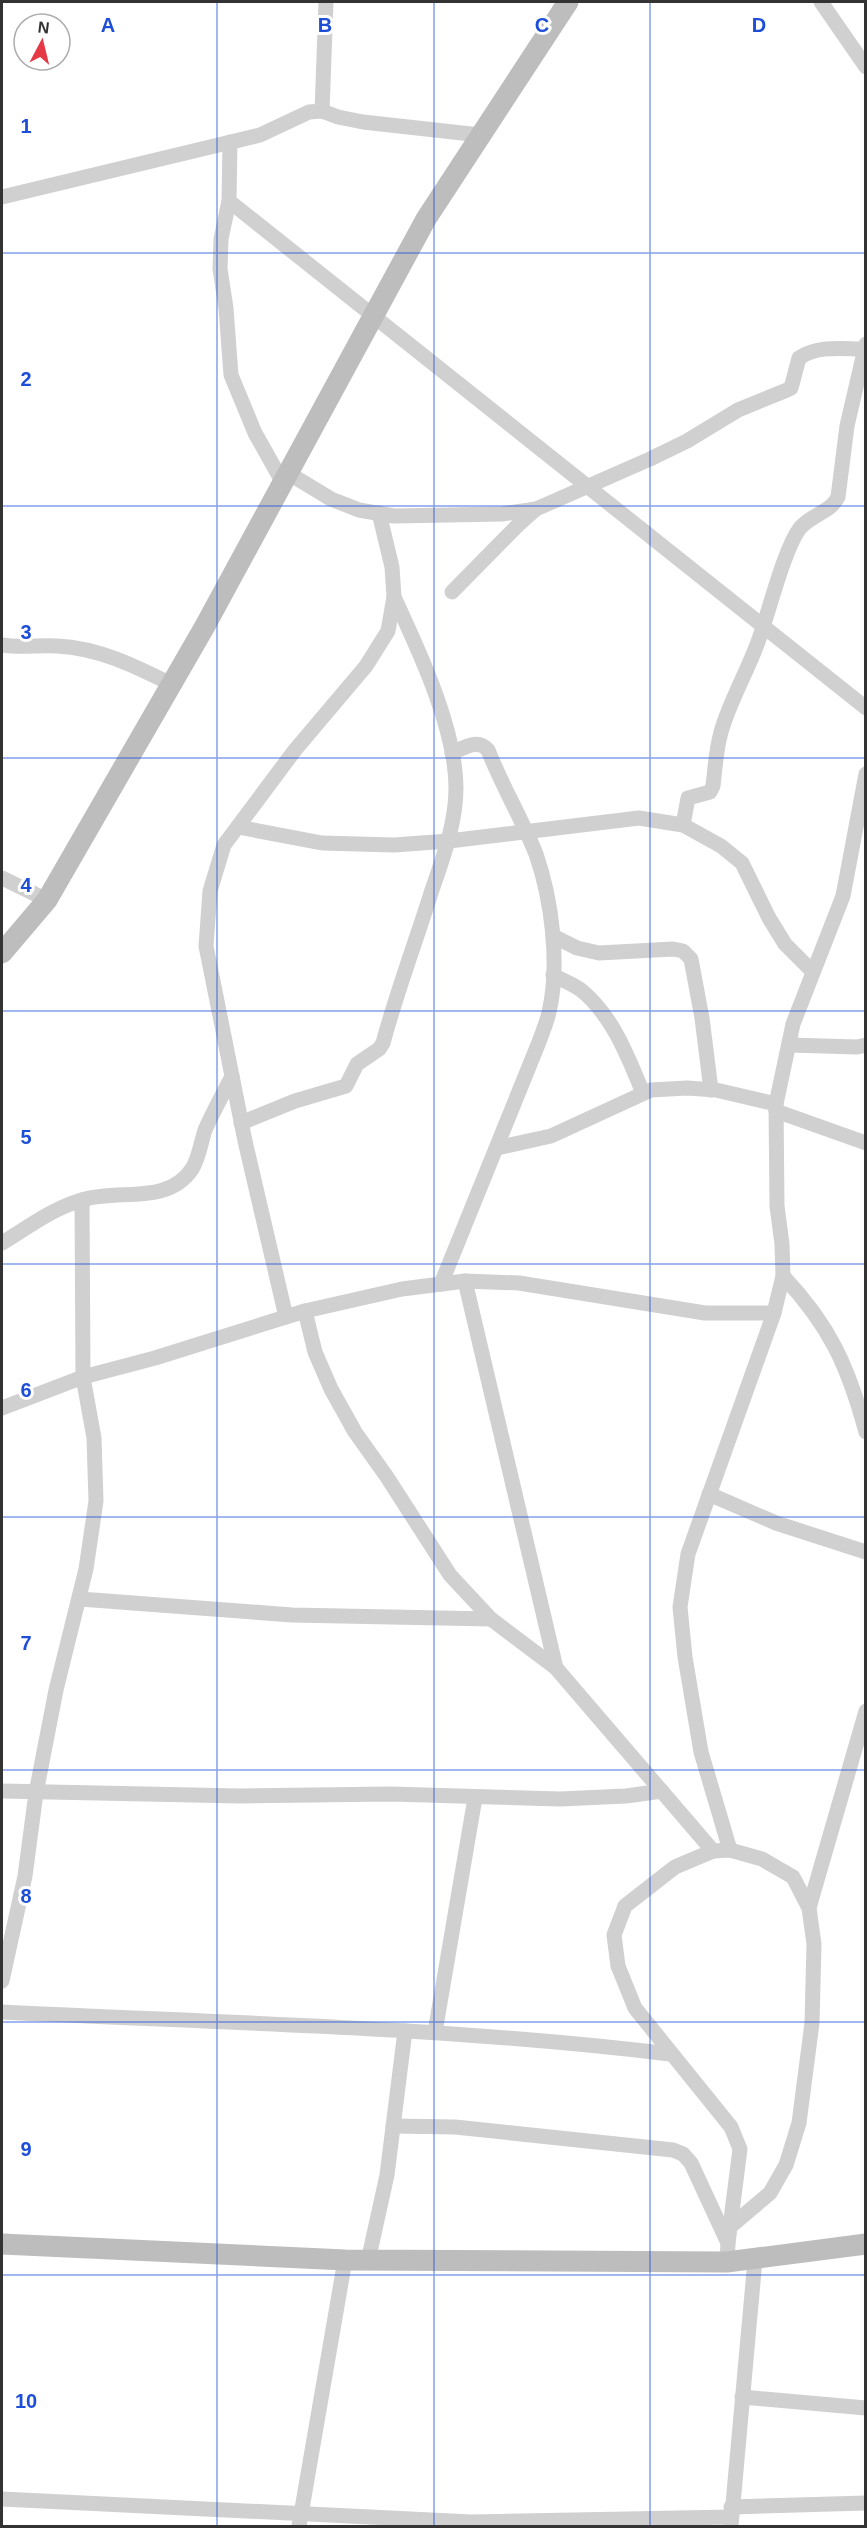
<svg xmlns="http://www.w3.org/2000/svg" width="867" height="2528" viewBox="0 0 867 2528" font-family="Arial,sans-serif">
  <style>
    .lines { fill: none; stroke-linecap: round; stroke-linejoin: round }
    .street { stroke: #d0d0d0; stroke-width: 15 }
    .secondary { stroke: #bdbdbd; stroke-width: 21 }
    .grid { fill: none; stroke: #1d4ed8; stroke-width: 1.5; stroke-opacity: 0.55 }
    .grid-label { font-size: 20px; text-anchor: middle; font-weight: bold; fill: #1d4ed8; stroke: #fff; stroke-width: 6; stroke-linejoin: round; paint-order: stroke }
  </style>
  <rect width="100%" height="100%" fill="#fff"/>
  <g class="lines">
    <g class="street">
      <path d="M821 2 866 67"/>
      <path d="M322 111 326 2"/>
      <path d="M230 142 229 201 221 239 220 269 226 308 231 375 255 433 283 483"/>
      <path d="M2 197 260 135 309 112 322 111 338 117 363 122 480 135"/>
      <path d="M229 201 866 708"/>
      <path d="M288 473 331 499 359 510 394 516 502 514 536 509 650 459 687 441 738 410 787 390 791 388 799 358C818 345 842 349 864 349"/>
      <path d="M452 592 518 525 536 509"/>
      <path d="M2 645C20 648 38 645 57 646 99 648 135 666 171 684"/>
      <path d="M683 825 688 798 710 792 713 786C715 769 716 750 721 732 730 700 748 671 759 639 769 612 784 549 800 528 812 514 830 513 838 497L847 426 866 344"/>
      <path d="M238 827 322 843 394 845 449 841 639 818 683 825 721 846 742 863 769 918 785 944 813 972"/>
      <path d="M2 878 47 900"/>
      <path d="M553 936 577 948 599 953 673 949 683 951 691 959 702 1018 711 1090"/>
      <path d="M553 975C562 980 573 984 581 990 613 1016 628 1057 643 1093"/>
      <path d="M789 1045 857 1047 866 1045"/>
      <path d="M776 1111 866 1143"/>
      <path d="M241 1123 295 1101 346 1086 357 1064 379 1049 383 1043C397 991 416 941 432 890 443 858 456 823 456 788 456 729 419 651 394 597"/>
      <path d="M497 1148 551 1136 651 1090 687 1088 716 1090 776 1104"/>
      <path d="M2 1243C27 1228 53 1208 82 1200 119 1188 167 1206 192 1169 199 1158 201 1142 205 1130 213 1112 223 1094 232 1076"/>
      <path d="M783 1276C830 1326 848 1366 866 1432"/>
      <path d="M465 1281 556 1668"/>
      <path d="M441 1284 539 1042C542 1033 547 1022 549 1012 560 965 552 900 536 854 522 819 502 786 488 750 477 738 464 748 452 753"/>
      <path d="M305 1311 315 1352 331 1389 355 1432 387 1477 450 1575 491 1619 556 1668 713 1851 730 1850 762 1859 793 1877 809 1908 814 1944 812 2023 799 2123 786 2165 770 2193 731 2226"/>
      <path d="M286 1317 245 1141 206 946 210 891 224 845 295 750 366 666 388 631 394 597 392 567 379 513"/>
      <path d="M2 1408 83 1377 155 1358 305 1311 402 1289 465 1281 519 1283 705 1313H774"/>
      <path d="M709 1494 776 1523 866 1552"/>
      <path d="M80 1599 292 1615 491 1619"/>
      <path d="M2 1791 240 1796 391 1794 560 1799 626 1796 662 1791"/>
      <path d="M730 1850 701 1752 685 1657 680 1607 688 1554 774 1313 783 1276 782 1244 777 1206 776 1104 793 1024 843 896 866 774"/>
      <path d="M713 1851 675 1867 625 1906 614 1935 618 1966 635 2008 731 2127 740 2149 728 2243 727 2262"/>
      <path d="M809 1908 866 1711"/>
      <path d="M2 1981 25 1876 36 1793 56 1690 86 1569 96 1501 94 1438 83 1377 82 1200"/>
      <path d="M2 2012C224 2023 448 2027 670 2054"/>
      <path d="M435 2032 475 1798"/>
      <path d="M393 2126 455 2127 673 2150 683 2154 691 2163 728 2243"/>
      <path d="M368 2261 387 2175 405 2031"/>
      <path d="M742 2397 866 2408"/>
      <path d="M2 2499 471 2522 731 2517"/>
      <path d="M731 2507 866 2503"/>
      <path d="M299 2526 345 2260"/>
      <path d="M731 2526 755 2260"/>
    </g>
    <g class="secondary">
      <path d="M2 953 47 900 205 626 426 219 568 2"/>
      <path d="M2 2244 345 2260 727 2262 866 2244"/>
    </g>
  </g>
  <path class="grid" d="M217 2V2526M434 2V2526M650 2V2526M2 253H866M2 506H866M2 758H866M2 1011H866M2 1264H866M2 1517H866M2 1770H866M2 2022H866M2 2275H866"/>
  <g class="grid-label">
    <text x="108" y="32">A</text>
    <text x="325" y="32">B</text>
    <text x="542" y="32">C</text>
    <text x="759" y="32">D</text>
    <text x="26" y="133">1</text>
    <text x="26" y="386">2</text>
    <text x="26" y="639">3</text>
    <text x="26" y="892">4</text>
    <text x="26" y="1144">5</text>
    <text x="26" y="1397">6</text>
    <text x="26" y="1650">7</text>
    <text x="26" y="1903">8</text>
    <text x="26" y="2156">9</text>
    <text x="26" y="2408">10</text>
  </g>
  <rect width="867" height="2528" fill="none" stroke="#333333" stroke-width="6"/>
  <g transform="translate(42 42) rotate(7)"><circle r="28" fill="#ffffff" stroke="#adadad" stroke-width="1.5"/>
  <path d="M0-4.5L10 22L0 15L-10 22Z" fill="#e63946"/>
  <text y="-9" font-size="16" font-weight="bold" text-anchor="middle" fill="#333333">N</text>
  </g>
</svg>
